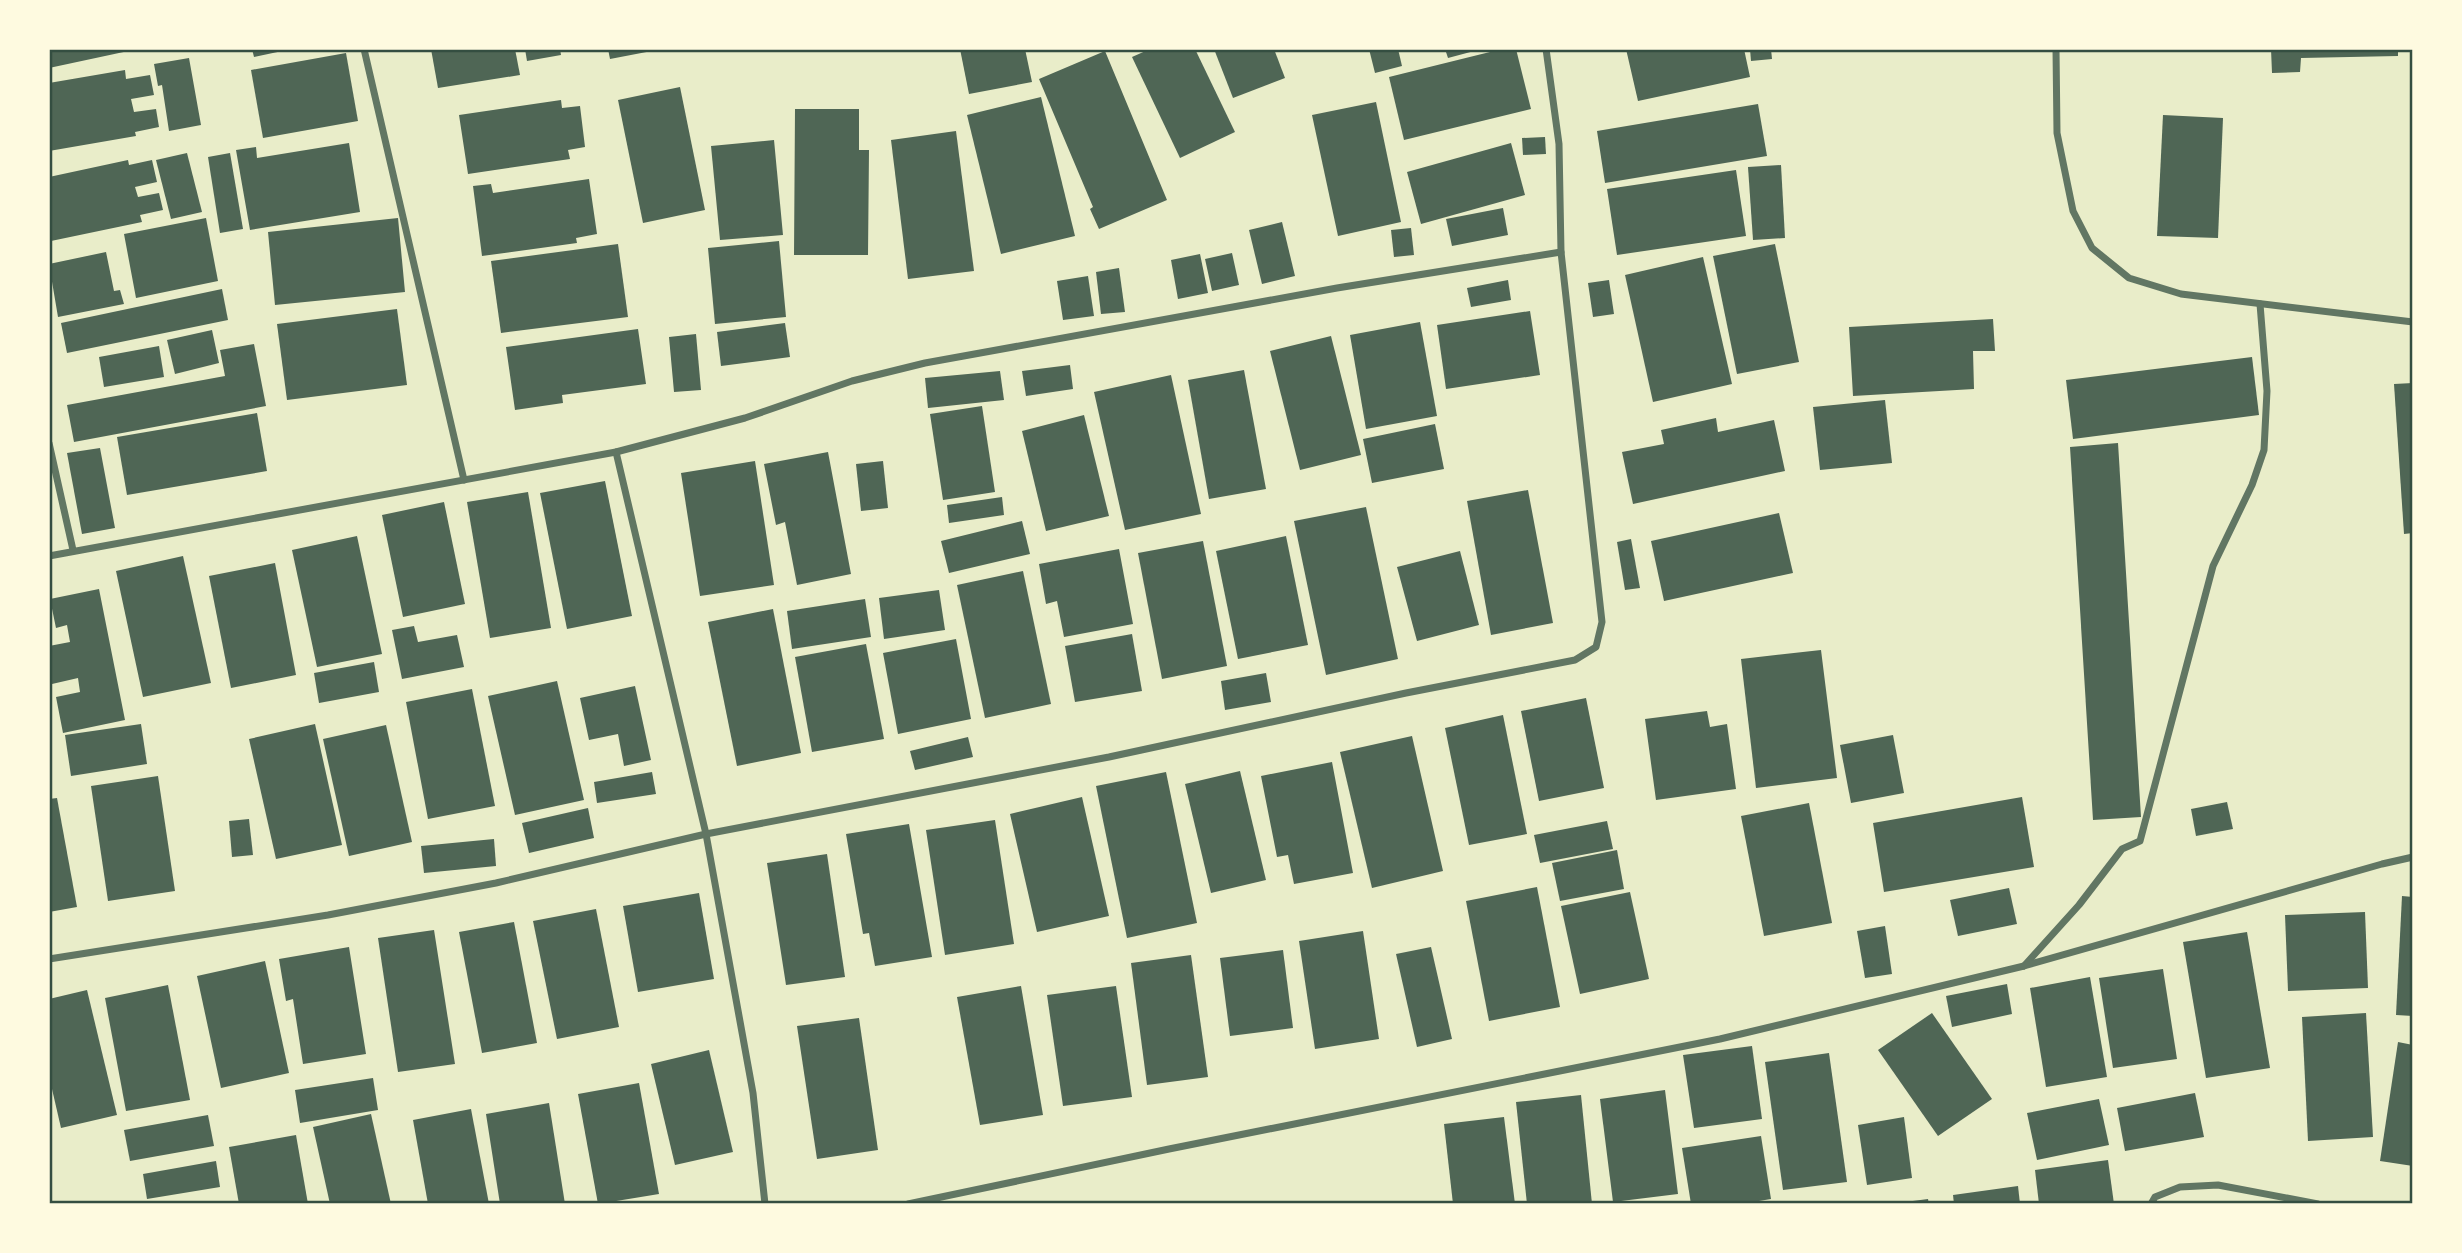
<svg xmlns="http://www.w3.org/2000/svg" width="2462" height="1253" viewBox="0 0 2462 1253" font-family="Inter,sans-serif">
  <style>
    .building { fill: #4f6655 }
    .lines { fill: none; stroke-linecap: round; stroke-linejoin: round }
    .minor { stroke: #617663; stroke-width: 7 }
    .neatline { fill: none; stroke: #344e41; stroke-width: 2.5 }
  </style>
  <rect width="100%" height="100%" fill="#e9edc9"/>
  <g class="building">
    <path d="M49 49H133V50L49 68Z"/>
    <path d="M252 49H287V50L254 57Z"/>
    <path d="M431 49H515L520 75 438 88Z"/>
    <path d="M525 49H560L561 55 527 61Z"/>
    <path d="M608 49H657V50L610 59Z"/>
    <path d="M960 49H1025L1032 82 969 94Z"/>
    <path d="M1150 49H1195L1235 132 1180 158 1132 57Z"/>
    <path d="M1214 49H1274L1285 78 1233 98Z"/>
    <path d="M1369 49H1398L1402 66 1375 73Z"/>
    <path d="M1445 49H1477L1478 50 1448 58Z"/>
    <path d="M1502 49H1516L1531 109 1404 140 1389 77Z"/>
    <path d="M1626 49H1744L1750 77 1638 101Z"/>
    <path d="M1750 49H1771L1772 59 1751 61Z"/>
    <path d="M2271 49H2398V56L2301 58 2300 72 2272 73Z"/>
    <path d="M1105 51 1167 200 1099 229 1090 209 1093 207 1039 79Z"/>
    <path d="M346 53 358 121 263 138 251 70Z"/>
    <path d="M189 58 201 125 169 131 162 85 158 86 154 64Z"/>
    <path d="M125 70 126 79 150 75 154 95 131 99 134 112 156 109 159 127 135 132 136 136 49 151V83Z"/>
    <path d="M680 87 705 210 643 223 618 100Z"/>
    <path d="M1041 97 1075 236 1001 254 967 115Z"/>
    <path d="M561 100 562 108 580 106 585 147 568 150 570 159 468 174 459 115Z"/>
    <path d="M1376 102 1401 222 1338 236 1312 115Z"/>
    <path d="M1758 104 1767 156 1605 183 1597 131Z"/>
    <path d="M795 109H859V150H869L868 255H794Z"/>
    <path d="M2163 115 2223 118 2218 238 2157 236Z"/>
    <path d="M956 131 974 271 908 279 891 140Z"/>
    <path d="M1545 137 1546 154 1523 155 1522 138Z"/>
    <path d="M774 140 783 235 720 240 711 146Z"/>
    <path d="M349 143 360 212 250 230 236 150 256 147 257 158Z"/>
    <path d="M1511 143 1525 195 1421 224 1407 172Z"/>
    <path d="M187 153 202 212 171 219 156 160Z"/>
    <path d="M230 153 243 229 220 233 208 157Z"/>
    <path d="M128 160 129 165 152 160 157 182 135 187 138 197 159 193 163 210 140 215 142 222 51 241 49 230V177Z"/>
    <path d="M1781 165 1785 238 1753 240 1748 167Z"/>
    <path d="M1736 170 1746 236 1617 255 1607 189Z"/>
    <path d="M589 179 597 234 576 238 577 243 482 256 473 186 491 184 493 193Z"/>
    <path d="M1503 208 1508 235 1452 246 1446 219Z"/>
    <path d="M206 218 218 281 136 298 124 234Z"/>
    <path d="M398 218 405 292 275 305 268 232Z"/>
    <path d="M1282 222 1295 276 1262 284 1249 230Z"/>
    <path d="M1411 228 1414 255 1394 257 1391 230Z"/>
    <path d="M779 241 786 317 715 324 708 248Z"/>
    <path d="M618 244 628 317 501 333 491 261Z"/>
    <path d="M1775 244 1799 362 1737 374 1713 256Z"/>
    <path d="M106 252 114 291 120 290 124 304 58 317 49 264Z"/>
    <path d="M1232 253 1239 285 1212 291 1205 259Z"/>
    <path d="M1200 254 1208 293 1178 299 1171 260Z"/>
    <path d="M1703 257 1732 384 1653 402 1625 275Z"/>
    <path d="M1119 268 1125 312 1101 314 1096 272Z"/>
    <path d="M1088 276 1094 316 1063 320 1057 281Z"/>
    <path d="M1508 280 1511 300 1471 307 1467 288Z"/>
    <path d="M1609 280 1614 314 1593 317 1588 283Z"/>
    <path d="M222 289 228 320 67 353 61 323Z"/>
    <path d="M397 309 407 385 287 400 277 324Z"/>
    <path d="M1530 311 1540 375 1446 389 1437 325Z"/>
    <path d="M1993 319 1995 351H1973L1974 389 1853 396 1849 327Z"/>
    <path d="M1420 322 1437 416 1366 429 1350 335Z"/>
    <path d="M785 323 790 357 721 366 717 332Z"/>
    <path d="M638 329 646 384 562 395 563 403 515 410 506 347Z"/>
    <path d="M212 330 219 363 175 374 167 340Z"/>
    <path d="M696 334 701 390 674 392 669 337Z"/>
    <path d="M1331 336 1361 455 1300 470 1270 351Z"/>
    <path d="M254 344 266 406 74 442 67 405 225 376 220 350Z"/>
    <path d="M159 346 164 377 104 387 99 357Z"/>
    <path d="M2252 357 2259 415 2073 439 2066 380Z"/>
    <path d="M1070 365 1073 389 1026 396 1022 371Z"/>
    <path d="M1244 370 1266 489 1209 499 1188 380Z"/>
    <path d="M1000 371 1004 400 928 408 925 378Z"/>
    <path d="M1171 375 1201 514 1125 530 1094 392Z"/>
    <path d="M2413 383V533L2404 534 2394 384Z"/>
    <path d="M1885 400 1892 463 1820 470 1813 407Z"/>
    <path d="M982 406 995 492 943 500 930 414Z"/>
    <path d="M257 413 267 471 127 495 117 437Z"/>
    <path d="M1084 415 1109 516 1046 531 1022 431Z"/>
    <path d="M1716 418 1718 432 1774 420 1785 471 1633 504 1622 452 1664 444 1661 430Z"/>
    <path d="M1435 424 1444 469 1372 483 1363 439Z"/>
    <path d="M2118 443 2141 817 2093 820 2070 447Z"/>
    <path d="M100 448 115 528 82 534 67 453Z"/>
    <path d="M828 452 851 574 797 585 785 522 776 525 764 464Z"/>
    <path d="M755 461 774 585 700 596 681 473Z"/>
    <path d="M883 461 888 508 861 511 856 464Z"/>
    <path d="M605 481 632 616 567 629 540 493Z"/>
    <path d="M1528 490 1553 623 1491 635 1467 501Z"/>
    <path d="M528 492 551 628 490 638 467 502Z"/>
    <path d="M1002 497 1004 515 949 523 947 505Z"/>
    <path d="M444 502 465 604 403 617 382 515Z"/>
    <path d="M1366 507 1398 659 1326 675 1294 521Z"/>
    <path d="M1779 513 1793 573 1664 601 1651 541Z"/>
    <path d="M1022 521 1030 554 949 573 941 541Z"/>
    <path d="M357 536 382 654 317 667 292 550Z"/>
    <path d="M1286 536 1308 645 1238 659 1216 551Z"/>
    <path d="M1631 539 1640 588 1625 590 1617 542Z"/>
    <path d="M1203 541 1227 666 1162 679 1138 553Z"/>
    <path d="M1119 549 1133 624 1064 637 1057 601 1046 604 1039 564Z"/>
    <path d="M1460 551 1479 625 1417 641 1397 567Z"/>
    <path d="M183 556 211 683 143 697 116 571Z"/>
    <path d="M275 563 296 675 231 688 209 576Z"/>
    <path d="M1023 571 1051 704 985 718 957 585Z"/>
    <path d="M99 589 125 720 63 733 56 697 80 692 78 678 52 684 49 666V646L70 642 67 625 56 628 50 599Z"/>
    <path d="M939 590 945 630 884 639 879 598Z"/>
    <path d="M865 599 871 637 792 649 787 611Z"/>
    <path d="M773 609 801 753 737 766 708 622Z"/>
    <path d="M414 626 418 642 457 635 464 667 402 679 392 630Z"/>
    <path d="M1132 634 1142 691 1075 702 1065 646Z"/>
    <path d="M956 639 971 719 898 734 883 653Z"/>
    <path d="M866 644 884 739 812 752 795 657Z"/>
    <path d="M1821 650 1837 778 1756 788 1741 659Z"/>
    <path d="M374 662 379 692 319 703 314 673Z"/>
    <path d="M1266 673 1271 702 1225 710 1221 681Z"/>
    <path d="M557 681 584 800 515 815 488 696Z"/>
    <path d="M635 686 651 760 624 766 618 734 589 740 580 698Z"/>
    <path d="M472 689 495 806 428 819 406 702Z"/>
    <path d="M1586 698 1604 788 1539 801 1521 711Z"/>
    <path d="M1707 711 1710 727 1727 724 1736 789 1656 800 1645 719Z"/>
    <path d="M1503 715 1527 834 1469 845 1445 728Z"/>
    <path d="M141 724 147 764 71 776 65 735Z"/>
    <path d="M315 724 342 845 276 859 249 739Z"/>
    <path d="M386 725 412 842 349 856 323 739Z"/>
    <path d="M1893 735 1904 793 1851 803 1840 745Z"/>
    <path d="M1412 736 1443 871 1372 888 1340 752Z"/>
    <path d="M968 737 973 757 915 770 910 751Z"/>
    <path d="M1332 762 1353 873 1294 884 1288 855 1277 857 1261 776Z"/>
    <path d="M1240 771 1266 880 1211 893 1185 784Z"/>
    <path d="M652 772 656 794 597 803 594 782Z"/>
    <path d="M1166 772 1197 923 1127 938 1096 786Z"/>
    <path d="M158 776 175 891 108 901 91 786Z"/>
    <path d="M1082 797 1109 916 1037 932 1010 814Z"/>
    <path d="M2022 797 2034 867 1884 892 1873 823Z"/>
    <path d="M57 798 77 907 49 912V799Z"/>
    <path d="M2227 802 2233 829 2196 836 2191 809Z"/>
    <path d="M1809 803 1832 923 1764 936 1741 816Z"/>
    <path d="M588 808 594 838 529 853 522 823Z"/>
    <path d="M249 819 253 855 232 857 229 821Z"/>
    <path d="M995 820 1014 944 945 955 926 830Z"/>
    <path d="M1607 821 1613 849 1540 863 1534 835Z"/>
    <path d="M909 824 932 957 875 966 869 933 863 934 846 834Z"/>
    <path d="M494 839 496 866 424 873 421 846Z"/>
    <path d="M1617 850 1624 889 1560 901 1552 863Z"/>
    <path d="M827 854 845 977 786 985 767 863Z"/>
    <path d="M1537 887 1560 1007 1489 1021 1466 901Z"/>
    <path d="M2009 888 2017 924 1958 936 1950 900Z"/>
    <path d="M1630 892 1649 979 1580 994 1561 906Z"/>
    <path d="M699 893 714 979 638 992 623 906Z"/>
    <path d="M2402 896 2413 897V1016L2396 1015Z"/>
    <path d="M596 909 619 1027 557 1039 533 921Z"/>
    <path d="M2365 912 2368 988 2288 991 2285 915Z"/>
    <path d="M514 922 537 1043 482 1053 459 932Z"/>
    <path d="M1885 926 1892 974 1865 978 1857 931Z"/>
    <path d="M434 930 455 1064 398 1072 378 938Z"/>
    <path d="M1363 931 1379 1039 1315 1049 1299 941Z"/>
    <path d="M2247 932 2270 1068 2206 1078 2183 942Z"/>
    <path d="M349 947 366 1054 303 1064 293 999 286 1001 279 959Z"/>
    <path d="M1431 947 1452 1039 1417 1047 1396 954Z"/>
    <path d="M1283 950 1293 1028 1230 1036 1220 958Z"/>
    <path d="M1191 955 1208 1077 1147 1085 1131 963Z"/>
    <path d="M265 961 289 1073 221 1088 197 976Z"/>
    <path d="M2163 969 2177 1059 2113 1068 2099 978Z"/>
    <path d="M2090 977 2107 1077 2046 1087 2030 988Z"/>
    <path d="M2007 984 2012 1014 1952 1027 1946 996Z"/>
    <path d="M168 985 190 1100 126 1111 105 998Z"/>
    <path d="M1021 986 1043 1115 980 1125 957 997Z"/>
    <path d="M1116 986 1132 1097 1063 1106 1047 995Z"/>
    <path d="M87 990 117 1115 61 1128 49 1076V999Z"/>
    <path d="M1932 1013 1992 1099 1938 1136 1878 1050Z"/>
    <path d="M2366 1013 2373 1137 2308 1141 2302 1017Z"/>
    <path d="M859 1018 878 1150 817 1159 797 1026Z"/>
    <path d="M2398 1042 2413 1045V1166L2380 1161Z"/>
    <path d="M1752 1046 1762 1119 1694 1128 1683 1055Z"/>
    <path d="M709 1050 733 1152 675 1165 651 1064Z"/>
    <path d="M1829 1053 1847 1182 1783 1190 1765 1062Z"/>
    <path d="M373 1078 378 1110 300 1123 295 1090Z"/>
    <path d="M639 1083 659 1194 598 1204 578 1094Z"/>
    <path d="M1665 1090 1678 1194 1613 1202 1600 1099Z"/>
    <path d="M2195 1093 2204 1137 2125 1151 2117 1108Z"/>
    <path d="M1581 1095 1592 1204H1527L1516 1102Z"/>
    <path d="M2099 1099 2109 1145 2037 1160 2027 1113Z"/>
    <path d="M549 1103 565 1204H500L486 1114Z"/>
    <path d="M471 1109 489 1204H428L413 1120Z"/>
    <path d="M371 1114 391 1204H330L313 1127Z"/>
    <path d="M208 1115 214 1146 130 1161 124 1130Z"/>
    <path d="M1504 1117 1515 1204H1453L1444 1124Z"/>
    <path d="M1904 1117 1912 1178 1867 1185 1858 1125Z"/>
    <path d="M296 1135 308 1204H239L229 1147Z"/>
    <path d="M1761 1136 1771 1199 1741 1204H1691L1682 1148Z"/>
    <path d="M2108 1160 2114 1204H2039L2035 1170Z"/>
    <path d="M216 1161 220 1187 147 1199 143 1174Z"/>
    <path d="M2018 1186 2020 1204H1954L1953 1195Z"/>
    <path d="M1928 1199 1929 1204H1906L1905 1202Z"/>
  </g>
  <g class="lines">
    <g class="minor">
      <path d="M364 49 464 480"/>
      <path d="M2056 49 2057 133 2073 211 2092 248 2129 278 2181 294 2413 322"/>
      <path d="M49 443 73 550"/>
      <path d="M616 452 706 834 753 1093 765 1204"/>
      <path d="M49 556 616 452 745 418 852 381 925 363 1337 288 1561 252"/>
      <path d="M49 959 328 915 496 883 706 834 1109 757 1406 693 1575 660 1596 647 1602 622 1561 252 1559 144 1546 49"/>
      <path d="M2024 966 2079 905 2122 849 2140 841 2213 566 2252 485 2264 450 2267 391 2260 304"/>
      <path d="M908 1204 1169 1149 1720 1039 2024 966 2382 864 2413 857"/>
      <path d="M2151 1204 2155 1197 2180 1187 2218 1185 2318 1204"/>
    </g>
  </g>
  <rect width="2462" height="1253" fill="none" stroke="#fefae0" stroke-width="102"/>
  <rect x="51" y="51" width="2360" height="1151" class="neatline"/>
</svg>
